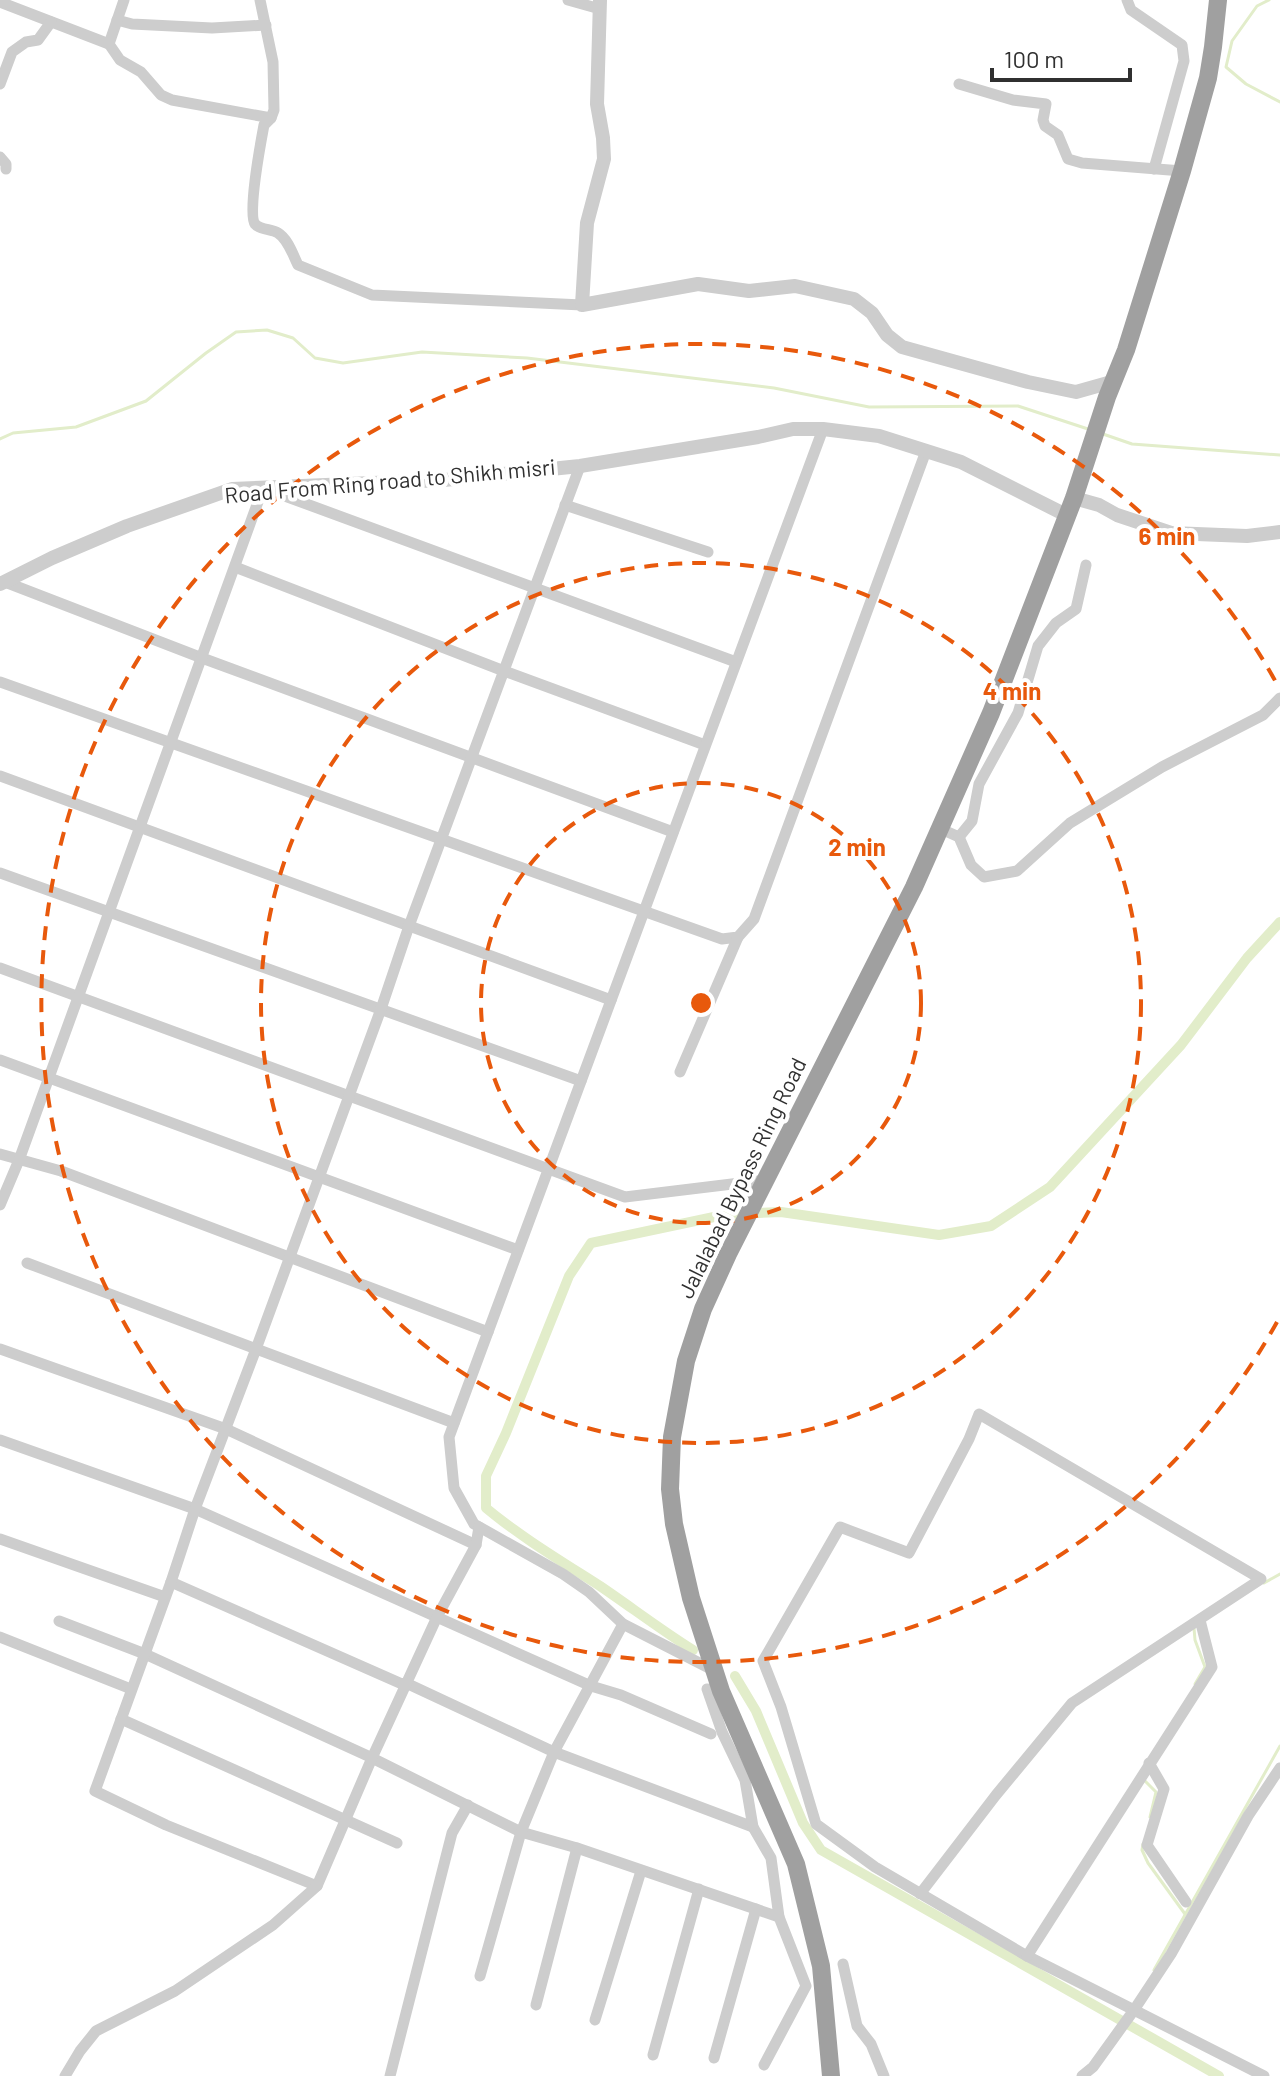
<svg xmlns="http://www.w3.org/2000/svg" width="1280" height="2076" viewBox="0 0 1280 2076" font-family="Barlow,sans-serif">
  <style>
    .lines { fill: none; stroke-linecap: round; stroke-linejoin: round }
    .stream { stroke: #e2edca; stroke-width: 3 }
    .canal { stroke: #e2edca; stroke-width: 10 }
    .minor { stroke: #cdcdcd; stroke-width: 11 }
    .tertiary { stroke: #cdcdcd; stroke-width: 14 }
    .trunk { stroke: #a0a0a0; stroke-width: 18 }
    .ring { fill: none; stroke: #e8590c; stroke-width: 4; stroke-dasharray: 14 10 }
    .labels { text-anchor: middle; stroke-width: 8; stroke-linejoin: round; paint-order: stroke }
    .street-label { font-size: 22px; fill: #303030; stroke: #fff }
    .centre { fill: #e8590c; stroke: #fff; stroke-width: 4 }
    .ring-label { font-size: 24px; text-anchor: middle; font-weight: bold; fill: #e8590c; stroke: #fff; stroke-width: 8; stroke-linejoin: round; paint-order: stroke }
  </style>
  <rect width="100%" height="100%" fill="#fff"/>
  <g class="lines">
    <g class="stream">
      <path d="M1269 0 1257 6 1232 41 1226 67 1246 84 1280 102"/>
      <path d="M1103 434 1132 444 1280 455"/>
      <path d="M0 439 13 433 76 427 146 401 206 353 236 332 267 330 293 338 315 358 343 363 422 352 527 358 774 388 869 407 1018 406 1088 429"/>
      <path d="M1264 1583 1280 1574"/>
      <path d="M1194 1628 1195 1640 1205 1667 1195 1684"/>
      <path d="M1143 1779 1156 1792 1150 1817"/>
      <path d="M1143 1844 1142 1850 1148 1863 1185 1914"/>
      <path d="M1154 1970 1280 1746"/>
    </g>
    <g class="canal">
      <path d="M758 1213 781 1212 939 1235 991 1226 1050 1187 1181 1045 1247 958 1280 922"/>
      <path d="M693 1650C661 1630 631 1607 600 1586 561 1561 521 1537 486 1508V1476L506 1433 569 1276 591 1243 714 1217 738 1215"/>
      <path d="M735 1676 756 1711 803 1823 821 1850 1219 2076"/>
    </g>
    <g class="minor">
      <path d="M260 0 273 62 274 110 271 118 264 125C261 141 247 215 255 224 260 230 272 229 278 233 288 239 293 255 298 265L372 295 582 305"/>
      <path d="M568 0 600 9"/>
      <path d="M1127 0 1131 10 1182 45 1184 61 1154 169"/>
      <path d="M0 2 109 44 120 60 141 72 161 95 172 100 271 118"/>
      <path d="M117 20 132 24 212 28 266 25"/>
      <path d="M109 44 124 0"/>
      <path d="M0 84 12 52 26 42 38 40 51 22"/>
      <path d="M959 84 1013 100 1046 104 1043 120 1045 126 1058 135 1068 159 1082 163 1182 171"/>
      <path d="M0 157 6 164V169"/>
      <path d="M565 505 708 552"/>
      <path d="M235 567 504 671 705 745"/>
      <path d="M5 582 202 658 673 832"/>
      <path d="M0 682 722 939 738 937 754 919 926 451"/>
      <path d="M0 776 611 1000"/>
      <path d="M941 829 959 837 971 865 984 877 1017 871 1070 823 1162 767 1263 715 1280 698"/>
      <path d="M959 837 972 821 979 784 1018 713 1038 646 1056 623 1076 609 1086 565"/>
      <path d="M0 873 581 1081"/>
      <path d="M0 968 625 1197 765 1180"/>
      <path d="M0 1060 518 1250"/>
      <path d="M680 1072 738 937"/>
      <path d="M0 1154 61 1171 488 1332"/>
      <path d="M0 1205 19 1160 263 488 736 662"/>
      <path d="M27 1263 454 1423"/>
      <path d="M0 1349 226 1429 476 1545"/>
      <path d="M0 1440 195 1509 591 1686 621 1695 711 1734"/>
      <path d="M0 1539 165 1597"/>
      <path d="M171 1582 402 1684 406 1683 554 1752 753 1827"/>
      <path d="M59 1621 145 1654 368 1756 521 1832 577 1848 779 1917"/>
      <path d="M0 1637 131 1689"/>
      <path d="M715 1671 623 1624 589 1592 563 1574 474 1524 454 1488 449 1437 823 429"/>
      <path d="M721 1691 707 1689 722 1732 745 1780 753 1827 771 1858 779 1917 806 1986 764 2065"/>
      <path d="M121 1719 397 1843"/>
      <path d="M1149 1763 1164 1789 1147 1845 1186 1902"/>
      <path d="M317 1886 166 1825 95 1791 171 1582 195 1509 256 1349 381 1009 409 926 580 466"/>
      <path d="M920 1894 996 1795 1072 1703 1261 1579 979 1414 969 1439 909 1553 840 1527 763 1661 781 1707 816 1824 875 1867 1027 1956 1134 2010 1093 2067 1082 2076"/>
      <path d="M1027 1956 1212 1667 1200 1620"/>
      <path d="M843 1964 857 2026 871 2044 884 2076"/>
      <path d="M480 1976 521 1832 554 1752 623 1624"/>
      <path d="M536 2005 577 1848"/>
      <path d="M595 2020 641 1871"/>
      <path d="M653 2055 699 1889"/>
      <path d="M714 2058 756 1909"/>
      <path d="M65 2076 80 2051 96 2031 175 1991 273 1925 317 1886 372 1758 437 1617 476 1545 479 1527"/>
      <path d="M390 2076 452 1833 468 1805"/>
      <path d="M1264 2076 1134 2010 1171 1954 1248 1816 1280 1768"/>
    </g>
    <g class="tertiary">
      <path d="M600 0 597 104 603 138 604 159 587 223 582 305 698 284 749 291 795 286 854 299 872 313 887 335 902 347 1028 382 1076 392 1115 381"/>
      <path d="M1074 498 1099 505 1117 515 1171 533 1247 536 1280 532"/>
      <path d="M0 584 52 558 127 526 232 489 444 480 580 466 758 437 793 429H823L879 436 961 462 1066 515"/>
    </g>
    <path class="trunk" d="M831 2076 821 1966 796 1864 721 1691 691 1598 674 1524 670 1489 672 1437 686 1361 703 1309 728 1254 914 887 991 713 1074 498 1107 397 1126 350 1182 171 1208 78 1213 47 1218 0"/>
  </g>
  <g class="ring">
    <circle cx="701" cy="1003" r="220"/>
    <circle cx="701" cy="1003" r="440"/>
    <path d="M1277 1322A659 659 0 1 1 1277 684"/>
  </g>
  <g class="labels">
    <g class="street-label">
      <text transform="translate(390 481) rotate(-5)" y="8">Road From Ring road to Shikh misri</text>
      <text transform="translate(742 1178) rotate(-64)" y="8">Jalalabad Bypass Ring Road</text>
    </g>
  </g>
  <circle cx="701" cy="1003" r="12" class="centre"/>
  <g class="ring-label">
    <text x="1167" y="545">6 min</text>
    <text x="1012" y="700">4 min</text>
    <text x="857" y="856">2 min</text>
  </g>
  <path d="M992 68v12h138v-12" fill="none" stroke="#303030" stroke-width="4"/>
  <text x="1004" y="68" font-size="24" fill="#303030" stroke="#ffffff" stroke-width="6" paint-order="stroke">100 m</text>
</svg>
